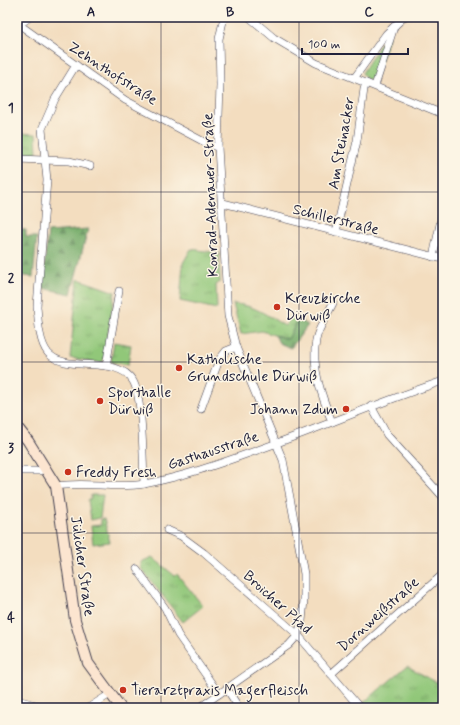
<svg xmlns="http://www.w3.org/2000/svg" width="460" height="725" viewBox="0 0 460 725" font-family="Mynerve,sans-serif">
  <style>
    .grass { fill: url(#grass-tufts); stroke: #5a745a }
    .forest { fill: url(#forest-firs); stroke: #4b6752 }
    .lines { fill: none; stroke-linecap: round; stroke-linejoin: round }
    .street-casing { stroke: #413e4f; stroke-width: 8 }
    .secondary-casing { stroke: #413e4f; stroke-width: 12 }
    .street { stroke: #fff; stroke-width: 7 }
    .secondary { stroke: #fce5d0; stroke-width: 10 }
    .grid { fill: none; stroke: #22223b; stroke-width: 1; stroke-opacity: 0.55 }
    .poi-dot { fill: #c8321e; stroke: #fcf5e5; stroke-width: 1.5 }
    .labels { text-anchor: middle; stroke-width: 3; stroke-linejoin: round; paint-order: stroke }
    .street-label { font-size: 15px; fill: #22223b; stroke: #fcf5e5 }
    .poi-label { font-size: 15px; fill: #22223b; stroke: #fcf5e5; text-anchor: start }
    .neatline { fill: none; stroke: #22223b; stroke-width: 1.5 }
    .grid-label { font-size: 13px; text-anchor: middle; font-weight: bold; fill: #22223b }
  </style>
  <defs>
    <pattern id="grass-tufts" width="24" height="20" patternUnits="userSpaceOnUse"><rect width="24" height="20" fill="#91c779"/><path d="M3 7l-1-3M5 7V3M7 7l1-3M15 17l-1-3M17 17v-4M19 17l1-3" fill="none" stroke="#76a164"/></pattern>
    <pattern id="forest-firs" width="22" height="20" patternUnits="userSpaceOnUse"><rect width="22" height="20" fill="#74ac69"/><path d="M5 1l3.5 6h-7zM16 11l3.5 6h-7z" fill="#5f8c58"/></pattern>
  </defs>
  <rect width="100%" height="100%" fill="#fcf5e5"/>
  <filter id="ink" filterUnits="userSpaceOnUse"><feTurbulence type="fractalNoise" baseFrequency=".025" numOctaves="2"/><feDisplacementMap in="SourceGraphic" scale="8" xChannelSelector="R" yChannelSelector="G"/><feConvolveMatrix kernelMatrix="1 2 1 2 8 2 1 2 1" color-interpolation-filters="sRGB"/></filter>
  <filter id="wash" filterUnits="userSpaceOnUse"><feTurbulence type="fractalNoise" baseFrequency=".012" numOctaves="4" result="noise"/><feDisplacementMap in="SourceGraphic" scale="16" xChannelSelector="R" yChannelSelector="G"/><feGaussianBlur stdDeviation="0.9" result="paint"/><feColorMatrix in="noise" values="0 0 0 0 0 0 0 0 0 0 0 0 0 0 0 0 0 1.4 0 .05"/><feComposite in="paint" operator="in"/></filter>
  <g filter="url(#wash)">
    <rect width="100%" height="100%" fill="#f3ddbf"/>
    <g class="grass">
      <path d="M389 37 376 76 370 80 366 79 362 73 384 38Z"/>
      <path d="M17 133 36 134 37 153 30 156 17 155Z"/>
      <path d="M191 249 219 253 220 282 216 285 217 309 180 301 183 263Z"/>
      <path d="M78 279 115 292 104 359 102 363 70 358Z"/>
      <path d="M233 304C253 304 268 316 285 326L292 316 298 319 288 340 262 331 241 334Z"/>
      <path d="M114 342 131 345 128 365 111 362Z"/>
      <path d="M91 495H103L100 518 91 520 88 500 91 499Z"/>
      <path d="M101 519H104L110 542 93 544 91 526 101 525Z"/>
      <path d="M152 557 175 576 177 574 203 606 183 622 141 568V562Z"/>
      <path d="M407 666 443 686V700L438 708H366L362 704Z"/>
    </g>
    <g class="forest">
      <path d="M17 229 26 230V237H37L33 277 17 275Z"/>
      <path d="M88 229 71 294 42 288 48 232Z"/>
      <path d="M298 319 308 325 291 348 279 343 275 335 288 339Z"/>
    </g>
  </g>
  <g filter="url(#ink)">
    <g class="lines">
      <defs>
        <g id="street">
          <path d="M249 17 274 38 316 63 443 114"/>
          <path d="M17 23 125 100 210 145 218 147"/>
          <path d="M17 26 30 17"/>
          <path d="M76 65 55 99 42 129 47 180 37 306C38 320 39 342 48 353 66 374 118 354 133 381 143 398 143 461 144 484"/>
          <path d="M355 77 386 34 404 17"/>
          <path d="M375 86 394 27"/>
          <path d="M17 159 69 161 90 166"/>
          <path d="M223 203 443 259"/>
          <path d="M336 232 357 141 364 89 366 83"/>
          <path d="M433 257 443 210"/>
          <path d="M106 366 119 291"/>
          <path d="M371 406 387 435 443 497"/>
          <path d="M201 409 219 360 226 351 236 347"/>
          <path d="M332 422C322 397 311 367 316 340 318 328 328 314 333 303"/>
          <path d="M17 471H38L47 469"/>
          <path d="M56 486C85 481 115 489 144 484 182 477 219 464 255 451 318 429 379 402 443 381"/>
          <path d="M167 530 181 536 204 553 298 635 360 708"/>
          <path d="M137 569 165 608 178 635 219 694"/>
          <path d="M331 674 443 574"/>
          <path d="M227 689 239 708"/>
          <path d="M17 700 47 708"/>
          <path d="M88 708 110 694"/>
          <path d="M199 708 289 645 298 635 302 621 304 600V574L297 535 283 460 236 347 228 316 218 147 220 85 219 39 224 17"/>
          <path d="M442 708 443 706"/>
        </g>
        <path id="secondary" d="M17 427 28 441 56 486 75 620 88 663 121 708"/>
      </defs>
      <use href="#street" class="street-casing"/>
      <use href="#secondary" class="secondary-casing"/>
      <use href="#street" class="street"/>
      <use href="#secondary" class="secondary"/>
    </g>
  </g>
  <path class="grid" d="M161 17V708M299 17V708M17 192H443M17 362H443M17 533H443"/>
  <g class="poi-dot">
    <circle cx="277" cy="307" r="4"/>
    <circle cx="179" cy="368" r="4"/>
    <circle cx="100" cy="401" r="4"/>
    <circle cx="346" cy="409" r="4"/>
    <circle cx="68" cy="472" r="4"/>
    <circle cx="123" cy="690" r="4"/>
  </g>
  <g class="labels">
    <g class="street-label">
      <text transform="translate(113 73) rotate(33)" y="5">Zehnthofstraße</text>
      <text transform="translate(341 143) rotate(-80)" y="5">Am Steinacker</text>
      <text transform="translate(210 195) rotate(-92)" y="5">Konrad-Adenauer-Straße</text>
      <text transform="translate(336 219) rotate(14)" y="5">Schillerstraße</text>
      <text transform="translate(213 450) rotate(-18)" y="5">Gasthausstraße</text>
      <text transform="translate(83 566) rotate(82)" y="5">Jülicher Straße</text>
      <text transform="translate(278 602) rotate(42)" y="5">Broicher Pfad</text>
      <text transform="translate(378 614) rotate(-42)" y="5">Dornweißstraße</text>
    </g>
    <g class="poi-label">
      <text x="285" y="303">Kreuzkirche<tspan x="285" dy="17">Dürwiß</tspan></text>
      <text x="187" y="364">Katholische<tspan x="187" dy="17">Grundschule Dürwiß</tspan></text>
      <text x="108" y="397">Sporthalle<tspan x="108" dy="17">Dürwiß</tspan></text>
      <text x="338" y="414" text-anchor="end">Johann Zdum</text>
      <text x="76" y="477">Freddy Fresh</text>
      <text x="131" y="695">Tierarztpraxis Magerfleisch</text>
    </g>
  </g>
  <rect width="460" height="725" fill="none" stroke="#fcf5e5" stroke-width="44"/>
  <path d="M302 48v6h106v-6" fill="none" stroke="#22223b" stroke-width="2"/>
  <text x="308" y="48" font-size="12" fill="#22223b" stroke="#fcf5e5" stroke-width="3" paint-order="stroke">100 m</text>
  <rect x="22" y="22" width="416" height="681" class="neatline"/>
  <g class="grid-label">
    <text x="91" y="16">A</text>
    <text x="230" y="16">B</text>
    <text x="369" y="16">C</text>
    <text x="11" y="112">1</text>
    <text x="11" y="282">2</text>
    <text x="11" y="452">3</text>
    <text x="11" y="622">4</text>
  </g>
</svg>
